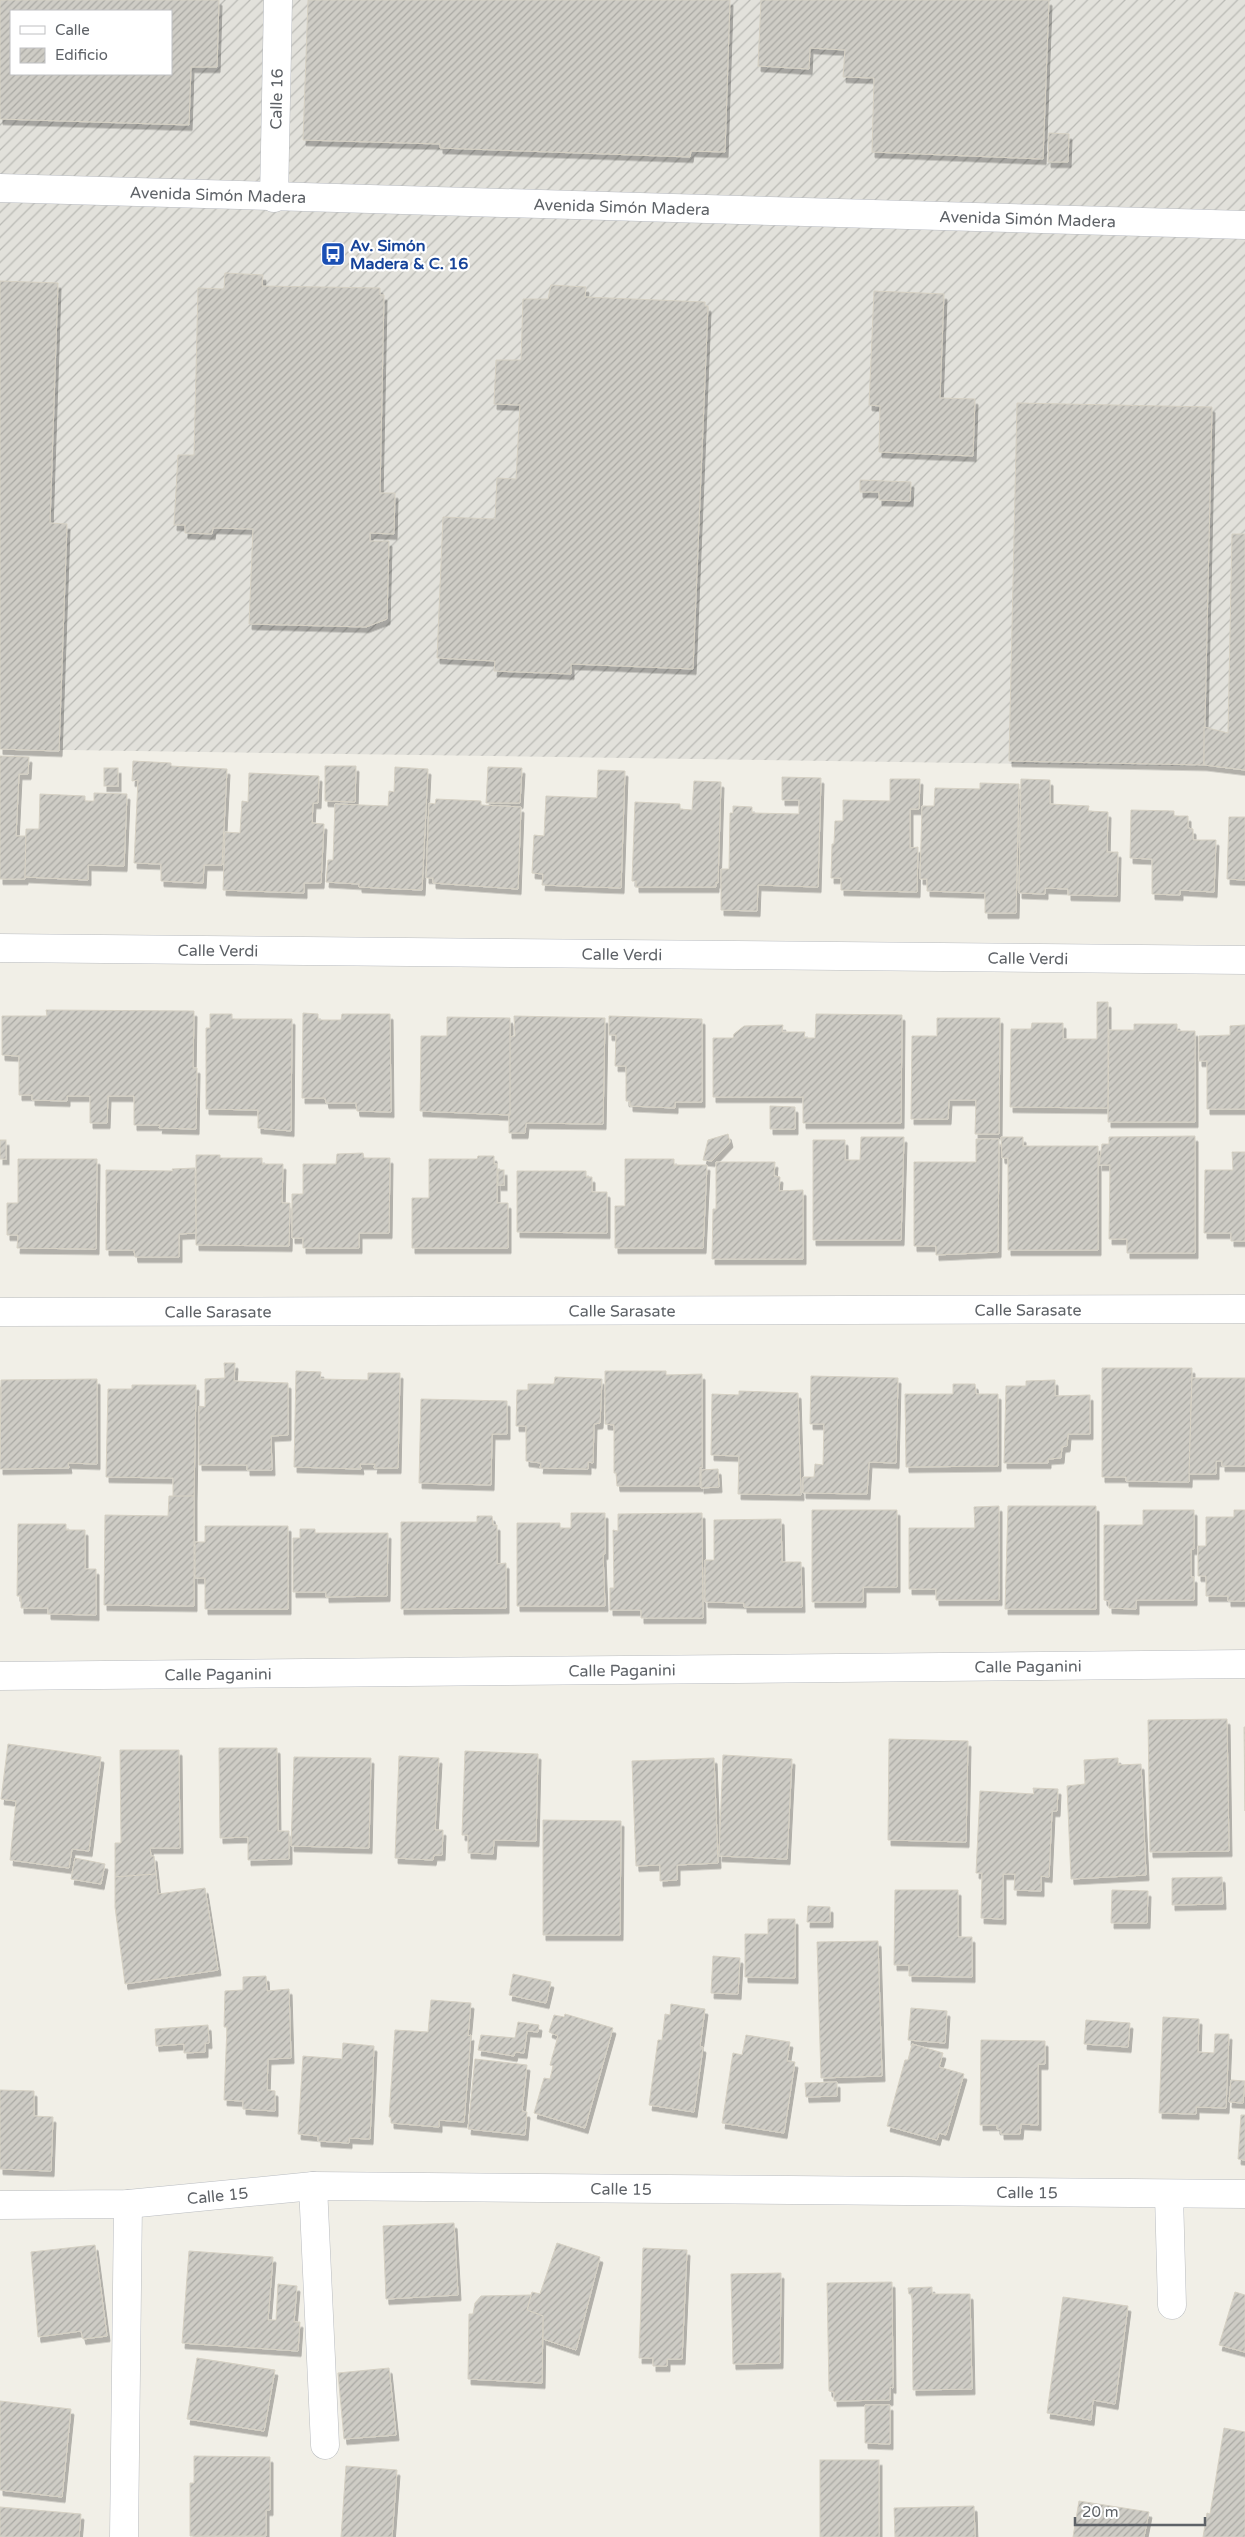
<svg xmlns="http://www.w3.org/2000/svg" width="1245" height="2537" viewBox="0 0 1245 2537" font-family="'Varela Round',sans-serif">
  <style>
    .industrial { fill: url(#industrial-furrows); fill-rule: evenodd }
    .building { fill: url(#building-hatch); stroke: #d6d1c4; fill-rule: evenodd; filter: url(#shadow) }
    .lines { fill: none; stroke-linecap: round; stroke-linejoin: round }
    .street-casing { stroke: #b9bcc0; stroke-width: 29 }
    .secondary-casing { stroke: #babdc3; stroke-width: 29 }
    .street { stroke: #fff; stroke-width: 28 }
    .secondary { stroke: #fff; stroke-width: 28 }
    .labels { text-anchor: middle; stroke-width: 4.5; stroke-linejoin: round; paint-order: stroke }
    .street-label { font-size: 16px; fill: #5e6267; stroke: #fff }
    .transit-label { font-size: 16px; font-weight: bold; fill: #164399; stroke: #fff; text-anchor: start }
  </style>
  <defs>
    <pattern id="industrial-furrows" width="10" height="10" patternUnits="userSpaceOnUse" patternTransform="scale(1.25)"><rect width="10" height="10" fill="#e2e1db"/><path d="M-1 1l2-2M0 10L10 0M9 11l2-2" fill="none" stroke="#babab5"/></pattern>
    <pattern id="building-hatch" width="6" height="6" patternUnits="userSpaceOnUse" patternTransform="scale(1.25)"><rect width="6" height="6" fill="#ceccc5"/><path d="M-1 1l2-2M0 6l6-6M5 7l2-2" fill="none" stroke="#aaa9a4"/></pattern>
    <filter id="shadow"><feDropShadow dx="3" dy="5.5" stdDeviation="0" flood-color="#0004"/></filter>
  </defs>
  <rect width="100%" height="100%" fill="#f1efe7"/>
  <path class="industrial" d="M0 0H1245V767L0 749ZM11 11H171V74H11Z"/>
  <g class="building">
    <path d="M0 0H219L217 67H191L189 125 0 119ZM11 11H171V74H11Z"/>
    <path d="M308 0H730L725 152 691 151 690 157 440 148V144L303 140Z"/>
    <path d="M761 0H1049L1043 159 872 152 874 78 843 77 845 50 810 48 809 69 758 66Z"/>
    <path d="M1049 133 1069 134 1068 162H1048Z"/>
    <path d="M225 273 263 275 262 286 380 288V295H384L380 493H395L394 534 370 533V541H389L387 619 366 627 249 624 253 529 213 528 212 534 185 533V525H174L178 455H194L198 288 224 289Z"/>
    <path d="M0 281 58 283 50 523 67 524 59 751 0 749Z"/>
    <path d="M551 285 586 287 585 297 705 302V306H708L693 669 571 664V674L494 671 495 661 437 658 443 517 495 519 497 478 516 479 520 405 494 404 496 360H521L523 299H548Z"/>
    <path d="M874 291 944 294 940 398 975 399 973 456 879 452 880 406 869 405Z"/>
    <path d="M1017 403 1212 407 1204 765 1009 761Z"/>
    <path d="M860 480 911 482 910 501 879 500V492H860Z"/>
    <path d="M1232 534H1245V770L1204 765V727L1228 733Z"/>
    <path d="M0 756 29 757 28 774H19L16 836H26L25 879H0Z"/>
    <path d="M133 761 171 763V766L227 769 222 865H204L203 883 161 881V864L134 863 138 780 132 781Z"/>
    <path d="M325 766H356L355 802 325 801Z"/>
    <path d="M395 767 428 769 422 890 359 887V884L326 882 328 860H333L335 804 388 806 389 791 394 792Z"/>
    <path d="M488 767 522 768 520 803H486Z"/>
    <rect x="104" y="768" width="14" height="18"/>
    <path d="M598 770 625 771 621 888 542 885 543 874 532 873 534 835 544 836 546 796 597 798Z"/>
    <path d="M249 773 319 776 318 803H313L312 823 324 824 321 883H304V893L223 890 225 832 240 833 242 801 248 802Z"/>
    <path d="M782 777 821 778 818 887 758 885 757 911 721 910V869H729L730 813H733V806L752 807V813L799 814V800H782Z"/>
    <path d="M890 779H920L919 809H910V848L918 847 917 892 841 890V878H831L832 844H834L835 821H843V800L890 801Z"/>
    <path d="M1021 779 1050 780V804L1089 806 1088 811 1108 812 1107 852H1118L1117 896 1068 895V889L1045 888V894L1019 893Z"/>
    <path d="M694 781 721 782 718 883 716 882V887H636V881H632L635 802 680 804V809L692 810Z"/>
    <path d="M980 783 1019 784 1016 913H985V893L927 891V879H920L922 806H934L935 788 980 789Z"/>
    <path d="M94 793 127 794 124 866 88 865V880L25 877 26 829H39L40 794 85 796V801H94Z"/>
    <path d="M436 799 481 801V805L521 807 518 889 433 883V878H426L429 803 435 804Z"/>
    <path d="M1131 810 1174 811V816H1188V828L1193 829V840H1216L1214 892 1180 890V895L1152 894V859L1130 858Z"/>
    <path d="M1229 817H1245V880L1227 879Z"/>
    <path d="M1097 1002H1108V1108L1010 1107 1011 1029H1031L1032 1023H1063V1039H1097Z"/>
    <path d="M46 1010 194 1011 193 1068H197L196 1129 159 1128 160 1125H134V1096H108L107 1123H90V1096H67V1101L32 1100V1095H19V1056L2 1055V1016H47Z"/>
    <path d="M303 1013 318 1014V1020H341L342 1014H390L391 1112 357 1111 356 1103H326L325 1098H302Z"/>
    <path d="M210 1014H232V1019H292L291 1131 258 1128V1110L206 1109V1028H210Z"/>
    <path d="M816 1014 902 1015 901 1123H803V1097H713V1038H733L734 1034 744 1026 783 1025 782 1032H805L804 1038H815Z"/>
    <path d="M514 1016 605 1018 603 1124 526 1123 525 1133H509V1037L515 1036Z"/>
    <path d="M609 1016 702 1019V1102H675V1108L630 1106V1101H626V1066H615L616 1035H609Z"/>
    <path d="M447 1017 510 1018V1115L420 1111 421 1036H447Z"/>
    <path d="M937 1018H1000L999 1134H975L976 1100H949L948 1119H911L912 1036H937Z"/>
    <path d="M1134 1024H1177V1031H1195V1122H1108L1109 1030H1134Z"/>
    <path d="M1245 1025V1109H1207V1061H1199V1036L1230 1035V1026Z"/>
    <path d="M770 1106 795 1107V1129H770Z"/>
    <path d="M728 1134 730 1142 712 1161 703 1160 708 1140Z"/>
    <path d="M1195 1136V1253H1127V1239H1109L1110 1165H1099L1102 1144H1109V1137Z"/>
    <path d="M861 1137H904L901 1240H813V1140H845V1160H860Z"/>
    <path d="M1001 1137H1023V1146H1098V1250H1008V1158H1002Z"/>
    <path d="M976 1139H999L998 1252 936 1255V1246H914V1162H976Z"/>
    <rect x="0" y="1140" width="6" height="19"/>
    <path d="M1232 1152H1245V1241H1231V1233H1204L1205 1170H1233Z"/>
    <path d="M363 1153 364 1158H390L389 1233H359V1248H303V1238H292V1194H303V1164H336L337 1154Z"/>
    <path d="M196 1155H220V1158H262V1164H283L282 1203H290L289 1246 196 1245Z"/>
    <path d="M478 1156H494V1164H497V1203H508V1248H412V1198H429V1159H477Z"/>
    <path d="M18 1159H97L96 1249 17 1248 18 1235H7V1203H18Z"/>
    <path d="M625 1159H674V1165H707L703 1248H615V1206H625Z"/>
    <path d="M716 1162H775L774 1176 780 1177 779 1191 803 1190V1259H712L713 1209H716Z"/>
    <path d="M195 1168 196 1233 179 1234V1257H135L134 1250H106V1170L173 1171 172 1169Z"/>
    <rect x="498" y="1170" width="6" height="15"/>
    <path d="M517 1171H586V1177H592V1192H607V1233L517 1232Z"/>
    <path d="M224 1363H235L234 1381 288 1383V1435L271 1436 272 1470H247V1465H199V1406L205 1407V1379L225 1378Z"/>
    <path d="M1102 1368H1192L1189 1482 1126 1481V1477H1102Z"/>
    <path d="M296 1371 321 1372 320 1379 368 1380V1373H400L398 1468H374L375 1464H360L361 1469 294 1467Z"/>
    <path d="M605 1371H666V1375L702 1374V1468L700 1467V1486H617L616 1473H614V1425L605 1424Z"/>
    <path d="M811 1376 898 1378 896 1463 869 1462 867 1494 803 1493V1477H814L815 1464 823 1465 824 1424H810Z"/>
    <path d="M555 1377 602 1379 600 1423 594 1424 593 1463 588 1462V1469L540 1468 541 1463 526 1461V1426H516L517 1390H528V1384H554Z"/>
    <path d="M1192 1378H1245V1466H1222V1461H1216V1474H1189Z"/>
    <path d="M97 1379V1464L68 1463 69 1468 0 1469 1 1380Z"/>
    <path d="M1055 1380V1396L1090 1395V1434H1068L1067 1446 1062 1447 1061 1458 1048 1459V1463H1004L1006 1386H1026V1381Z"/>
    <path d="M953 1384H975L976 1394H998V1466L906 1467 905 1394H953Z"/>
    <path d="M132 1385H196L194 1496 173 1497V1478L106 1477 108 1389H132Z"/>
    <path d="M0 1387H1L0 1459Z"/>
    <path d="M739 1391 798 1393 801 1495 738 1494 739 1456 711 1455 712 1394 739 1395Z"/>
    <path d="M421 1399 507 1401V1434H492L491 1485 419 1483Z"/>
    <path d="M718 1469 719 1487 701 1488V1470Z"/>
    <path d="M169 1496H194V1606L104 1605 105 1515 168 1516Z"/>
    <path d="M999 1506V1600H936V1589H909V1528H975L974 1507Z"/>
    <path d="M1008 1506H1096V1609H1005Z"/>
    <path d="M812 1510H897V1587H863V1602H812Z"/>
    <path d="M1143 1510H1194V1549H1191V1577H1194V1600H1136V1609L1109 1608V1601L1104 1600V1525H1143Z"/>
    <path d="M1234 1510H1245V1601H1228V1596H1206V1576H1198V1546H1206V1517H1234Z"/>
    <path d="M571 1513H605V1554H603L605 1606H517V1523H560V1528H571Z"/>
    <path d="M702 1513 703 1618H641V1610H610V1588H614L613 1530 618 1531V1514Z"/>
    <path d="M477 1516H492L493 1525H497V1564L506 1563V1608L401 1609V1522H477Z"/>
    <path d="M781 1519 782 1562H801L802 1607H744V1603L705 1602V1560H714V1520Z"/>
    <path d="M18 1524H66V1530H85V1569H96V1615L48 1614V1608H21V1596H17Z"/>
    <path d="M205 1526H288V1609H205V1578H195V1542H205Z"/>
    <path d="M300 1529H315V1533H388L387 1596 326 1597V1592H293V1538H300Z"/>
    <path d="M1227 1719 1229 1851 1150 1852 1148 1720Z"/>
    <path d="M1244 1727H1245V1811Z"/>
    <path d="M889 1739 968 1741 966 1842 888 1840Z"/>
    <path d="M8 1744 101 1757 89 1851 72 1849 69 1868 10 1860 16 1801 1 1799Z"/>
    <path d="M219 1748H277L278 1831H289V1859L248 1860V1837L220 1838Z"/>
    <path d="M120 1750H179L180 1848H150L151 1856H154L156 1874 115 1877V1843H121Z"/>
    <path d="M465 1751 538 1754 536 1841 494 1840 493 1854 468 1853V1835H462Z"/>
    <path d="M723 1755 792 1759 787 1859 719 1856Z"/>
    <path d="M399 1756 439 1758 435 1830H443L442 1855H434L433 1860 395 1858Z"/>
    <path d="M294 1757 371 1758 369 1848 291 1846Z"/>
    <path d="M714 1758 718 1863 677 1865V1880L660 1881V1865L636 1866 632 1761Z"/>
    <path d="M1118 1758V1765L1141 1764 1146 1875 1071 1879 1067 1786 1085 1784 1084 1760Z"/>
    <path d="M1033 1788 1058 1789 1057 1811H1052L1049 1877 1041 1876V1891L1014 1890 1015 1874H1003V1919L981 1918 982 1873H976L980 1791 1034 1794Z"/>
    <path d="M543 1820 621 1821 620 1935H543Z"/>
    <path d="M75 1858 105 1864 101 1884 71 1879Z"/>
    <path d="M156 1874 158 1894 205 1888 218 1970 125 1984 115 1907V1877Z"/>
    <path d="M1222 1877 1223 1904 1172 1905V1878Z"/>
    <path d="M895 1890H958V1937H972V1977L909 1976V1965H894Z"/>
    <path d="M1112 1890 1148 1891 1147 1923H1111Z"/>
    <path d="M808 1906 830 1907V1922H807Z"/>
    <path d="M768 1919H795V1978L745 1977V1934H768Z"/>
    <path d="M878 1941 882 2076 821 2078 817 1942Z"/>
    <path d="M713 1956 740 1958 738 1994 711 1993Z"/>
    <path d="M513 1974 551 1982 546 2003 509 1995Z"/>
    <path d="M266 1976 267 1991 289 1989 291 2058 268 2059 267 2090 275 2091V2111L243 2109V2101L224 2100 227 2027H224L225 1991 243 1990V1977Z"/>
    <path d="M431 2000 471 2003 468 2036 471 2035 464 2122 439 2120V2127L391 2123V2117H389L395 2030 428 2032Z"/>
    <path d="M671 2004 705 2009 700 2046 703 2047 694 2112 649 2105 658 2040H662L665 2014 670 2015Z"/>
    <path d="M911 2008 947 2011 945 2043 908 2040Z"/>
    <path d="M565 2014 613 2028 585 2128 534 2113 544 2078 550 2079 553 2066 550 2065 558 2036 549 2032 554 2015 564 2017Z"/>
    <path d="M1163 2017 1199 2019 1198 2052 1214 2053 1215 2034H1229L1226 2108 1196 2107V2114L1159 2113Z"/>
    <path d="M1086 2020 1130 2023 1128 2047 1084 2044Z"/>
    <path d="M518 2022 539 2025 538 2032 527 2031 524 2053 515 2052 514 2056 478 2050 481 2035 515 2038Z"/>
    <path d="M208 2025 209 2043H205V2052L184 2053V2044L156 2046 155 2029Z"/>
    <path d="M746 2035 790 2042 787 2061 795 2062 784 2133 722 2123 733 2053 742 2055Z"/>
    <path d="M981 2040 1045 2041V2064H1038V2125L1021 2124 1020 2134H1001V2129H997V2125H980Z"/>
    <path d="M343 2043 374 2046 370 2139 349 2138V2143L318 2141V2136L298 2134 303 2056 342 2059Z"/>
    <path d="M912 2044 943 2053 939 2067 964 2074 946 2135 939 2133 937 2140 887 2126 905 2060H908Z"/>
    <path d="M475 2059 527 2065 522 2111 527 2112 525 2135 468 2129Z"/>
    <path d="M1231 2080 1245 2081 1243 2103 1229 2102Z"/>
    <path d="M837 2082V2096L806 2097 805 2083Z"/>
    <path d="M0 2090 34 2091V2116L53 2117 51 2171 0 2169Z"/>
    <path d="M1241 2115H1245V2160L1238 2159Z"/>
    <path d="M454 2223 458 2295 386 2299 383 2226Z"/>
    <path d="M557 2243 600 2257 576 2350 543 2339V2316L527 2310 532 2292 540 2294Z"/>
    <path d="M95 2245 107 2336 83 2339 81 2331 38 2337 31 2252Z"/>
    <path d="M643 2248 687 2250 682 2359H667V2366H653V2358H639Z"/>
    <path d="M189 2251 273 2257 268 2320H276L278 2284 297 2286 294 2322H300L298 2351 182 2343Z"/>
    <path d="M781 2273 780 2363 733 2364 731 2274Z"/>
    <path d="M892 2282 893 2388 890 2387V2400L834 2401V2392L829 2391 827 2283Z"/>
    <path d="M932 2287V2294H970L972 2389 913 2390 912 2294H909L908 2288Z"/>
    <path d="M1235 2292 1245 2295V2352L1219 2345Z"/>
    <path d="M531 2295 527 2310 543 2316 542 2383 468 2379 469 2314H473L475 2303 481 2296Z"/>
    <path d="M1063 2297 1128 2306 1115 2404 1093 2400 1091 2420 1047 2413Z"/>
    <path d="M197 2358 275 2370 264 2431 187 2419Z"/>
    <path d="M389 2368 396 2435 344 2439 338 2373Z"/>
    <path d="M0 2401 71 2409 62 2497 0 2490Z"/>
    <path d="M865 2405H890V2444L865 2443Z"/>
    <path d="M1224 2428 1245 2432V2537H1203L1207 2513 1210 2514Z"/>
    <path d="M194 2456 270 2457V2510H266V2536H190V2483H194Z"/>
    <rect x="820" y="2460" width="59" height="77"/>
    <path d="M346 2466 397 2470 392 2537H341Z"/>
    <path d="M1079 2501 1149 2512 1144 2537H1073Z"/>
    <path d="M974 2506 975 2537H895L894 2508Z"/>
    <path d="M0 2507 81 2514 79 2537H0Z"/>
  </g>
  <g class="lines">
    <defs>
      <g id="street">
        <path id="s1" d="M274 198 278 0"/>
        <path id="s2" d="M0 948 1245 960"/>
        <path id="s3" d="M0 1312 1245 1309"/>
        <path id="s4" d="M0 1676 1245 1664"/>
        <path d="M313 2186 325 2445"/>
        <path d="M1169 2195 1172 2305"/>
        <path id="s5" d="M0 2205 128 2204 313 2186 1245 2194"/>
        <path d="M124 2537 128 2204"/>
      </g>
      <g id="secondary">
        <path id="s6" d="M0 188 1245 225"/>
      </g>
    </defs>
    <use href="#street" class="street-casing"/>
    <use href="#secondary" class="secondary-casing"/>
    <use href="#street" class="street"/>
    <use href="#secondary" class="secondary"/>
  </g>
  <defs>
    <symbol id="bus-square" viewBox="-11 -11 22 22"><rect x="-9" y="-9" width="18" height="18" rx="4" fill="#1a4fb4" stroke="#fff"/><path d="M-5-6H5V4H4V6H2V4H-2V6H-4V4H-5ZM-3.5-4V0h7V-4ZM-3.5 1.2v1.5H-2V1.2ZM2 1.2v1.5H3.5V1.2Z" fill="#fff"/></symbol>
  </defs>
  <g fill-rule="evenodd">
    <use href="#bus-square" x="319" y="240" width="28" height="28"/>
  </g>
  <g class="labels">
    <g class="street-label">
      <text dy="6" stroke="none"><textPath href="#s1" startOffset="99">Calle 16</textPath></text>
      <text dy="6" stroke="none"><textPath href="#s6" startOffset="218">Avenida Simón Madera</textPath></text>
      <text dy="6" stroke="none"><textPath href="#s6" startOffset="622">Avenida Simón Madera</textPath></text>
      <text dy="6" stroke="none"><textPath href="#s6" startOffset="1028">Avenida Simón Madera</textPath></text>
      <text dy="6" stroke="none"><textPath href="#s2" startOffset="218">Calle Verdi</textPath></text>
      <text dy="6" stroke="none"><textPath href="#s2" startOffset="622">Calle Verdi</textPath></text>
      <text dy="6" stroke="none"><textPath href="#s2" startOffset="1028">Calle Verdi</textPath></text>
      <text dy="6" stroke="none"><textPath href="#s3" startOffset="1028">Calle Sarasate</textPath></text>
      <text dy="6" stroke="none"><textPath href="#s3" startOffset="218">Calle Sarasate</textPath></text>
      <text dy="6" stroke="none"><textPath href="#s3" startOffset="622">Calle Sarasate</textPath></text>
      <text dy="6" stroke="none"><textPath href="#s4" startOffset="1028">Calle Paganini</textPath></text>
      <text dy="6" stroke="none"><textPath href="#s4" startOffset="622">Calle Paganini</textPath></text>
      <text dy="6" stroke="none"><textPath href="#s4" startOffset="218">Calle Paganini</textPath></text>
      <text dy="6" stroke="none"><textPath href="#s5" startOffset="622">Calle 15</textPath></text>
      <text dy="6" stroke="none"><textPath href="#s5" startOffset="1028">Calle 15</textPath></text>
      <text dy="6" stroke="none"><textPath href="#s5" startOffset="218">Calle 15</textPath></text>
    </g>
    <g class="transit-label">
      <text x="350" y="251">Av. Simón<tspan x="350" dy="18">Madera &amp; C. 16</tspan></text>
    </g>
  </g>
  <rect x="10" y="10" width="162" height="65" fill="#ffffff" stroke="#bfc0c2"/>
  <rect x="20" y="26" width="25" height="8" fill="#ffffff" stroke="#bfc0c2"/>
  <text x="55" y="35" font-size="15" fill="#5e6267">Calle</text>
  <rect x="20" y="48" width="25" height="15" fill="url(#building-hatch)" stroke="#bfc0c2"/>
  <text x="55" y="60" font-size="15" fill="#5e6267">Edificio</text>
  <path d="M1075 2517v8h130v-8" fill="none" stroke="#5e6267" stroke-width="2.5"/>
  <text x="1082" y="2517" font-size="15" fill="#5e6267" stroke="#ffffff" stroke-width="4" paint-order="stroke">20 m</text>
</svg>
